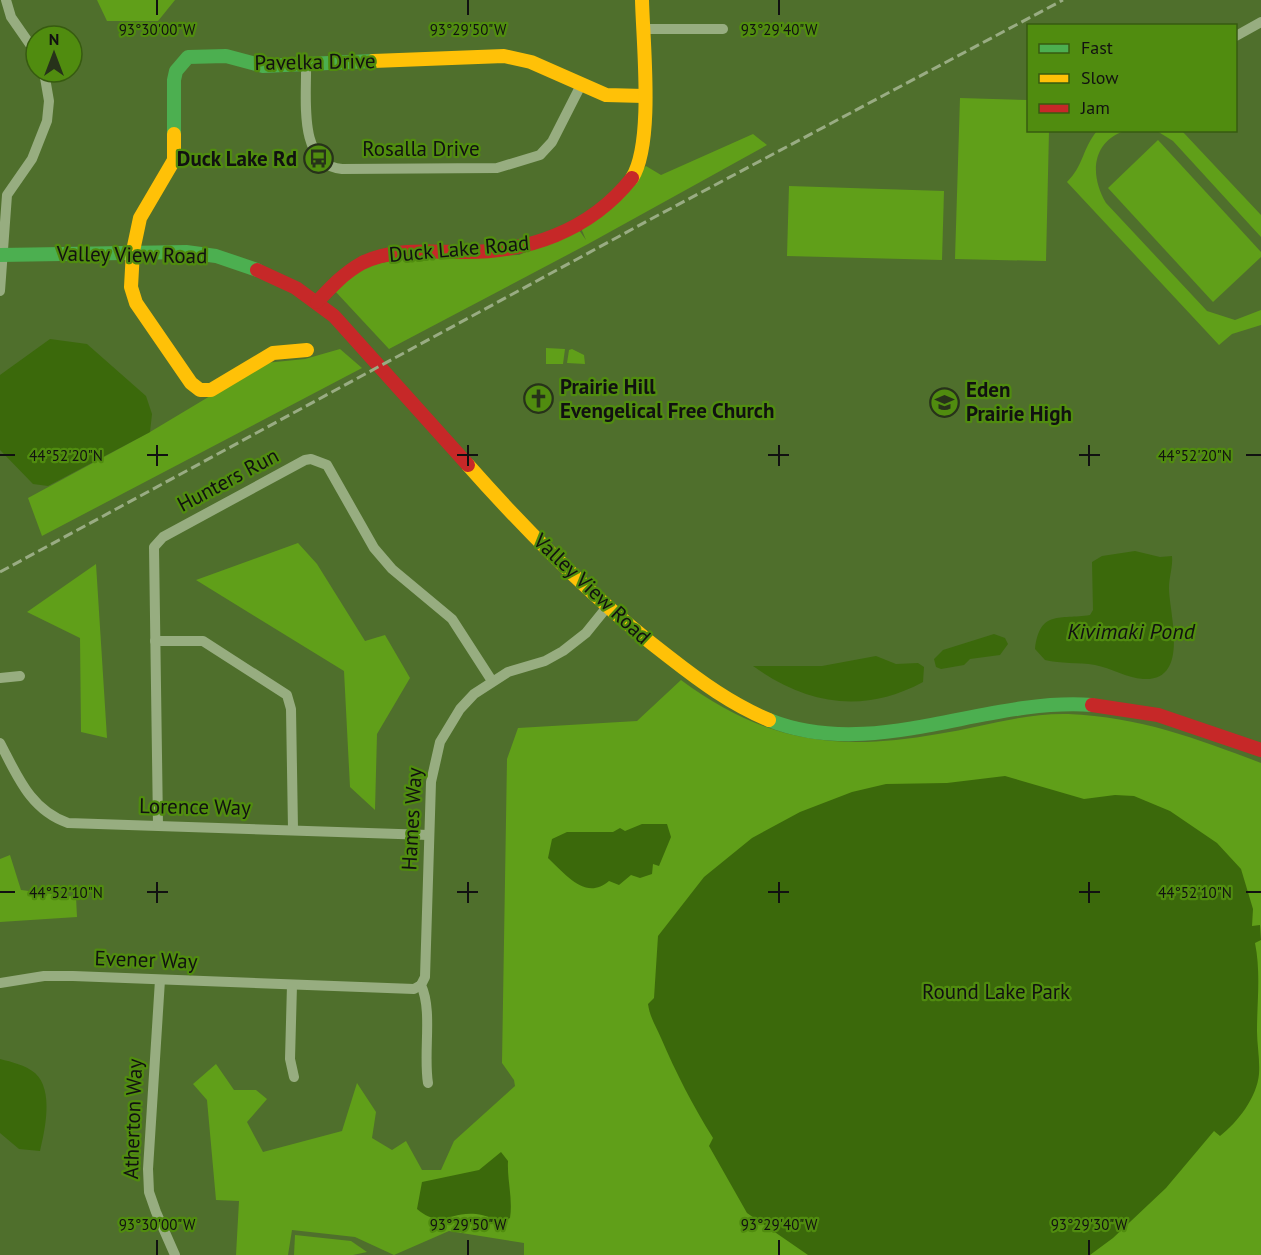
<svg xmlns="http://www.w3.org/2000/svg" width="1261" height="1255" viewBox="0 0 1261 1255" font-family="'PT Sans',sans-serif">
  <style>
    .green { fill: #609f19 }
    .water { fill: #3b690b }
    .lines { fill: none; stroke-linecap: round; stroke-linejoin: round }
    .street { stroke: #97ad80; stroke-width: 10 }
    .fast { stroke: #4caf50; stroke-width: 14 }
    .slow { stroke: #ffc107; stroke-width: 14 }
    .jam { stroke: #c62828; stroke-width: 14 }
    .rail { stroke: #99ac83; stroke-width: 3; stroke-dasharray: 10 4.5; stroke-linecap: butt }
    .ticks { fill: none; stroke: #111; stroke-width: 2 }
    .labels { text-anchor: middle; stroke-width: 4.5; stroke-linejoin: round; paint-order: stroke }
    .street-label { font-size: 21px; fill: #111; stroke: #508c0f }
    .poi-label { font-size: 21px; font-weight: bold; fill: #111; stroke: #508c0f; text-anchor: start }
    .park-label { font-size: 21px; fill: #111; stroke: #508c0f }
    .water-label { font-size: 22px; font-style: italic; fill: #111; stroke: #508c0f }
    .ticks-label { font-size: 15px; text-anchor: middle; fill: #111; stroke: #508c0f; stroke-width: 4.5; stroke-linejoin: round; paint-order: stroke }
  </style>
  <rect width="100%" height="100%" fill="#4f6f2c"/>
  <g class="green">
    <path d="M97 0H175L158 21H107Z"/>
    <path d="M960 98 1028 100V130L1049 131 1046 261 955 259Z"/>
    <path d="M1097 131H1124C1091 143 1090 176 1106 203L1207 311 1235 320 1261 310V325L1232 334 1219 345 1067 182C1084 165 1082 149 1097 131Z"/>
    <path d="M1157 131H1182L1261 215V237L1173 141Z"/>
    <path d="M753 134 767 145 588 244 389 349 335 291 360 268 407 257 519 255 579 230 586 240 581 228 646 166 661 175Z"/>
    <path d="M1158 140 1261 252V257L1213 302 1108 188Z"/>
    <path d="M789 186 944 191 942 260 787 256Z"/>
    <path d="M546 348 565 349 563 364H546Z"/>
    <path d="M340 349 362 368 42 536 28 498 150 432 265 363 305 359Z"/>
    <path d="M572 349 584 355 585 364 567 363 569 350Z"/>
    <path d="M298 543 317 564 365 641 385 635 410 678 377 734 375 810 350 787 344 671 196 580Z"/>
    <path d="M96 564 107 738 81 732 80 638 27 612Z"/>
    <path d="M681 680C765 742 836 752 938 734 982 727 1023 713 1068 714 1140 717 1195 738 1261 763V1255H524V1243L449 1231 394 1255 355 1237 292 1230 288 1255H236L239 1201 216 1200 207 1100 193 1084 216 1064 234 1090H256L267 1099 247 1122 263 1152 342 1131 357 1083 376 1112 372 1138 392 1150 406 1141 422 1170H441L454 1141 515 1086 514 1080 502 1063 507 759 518 728 637 721Z"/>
    <path d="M10 855 21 890 76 897 77 917 0 922V859Z"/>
    <path d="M295 1235 351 1241 367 1252 353 1255H294Z"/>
  </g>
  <g class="water">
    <path d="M50 339 87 344 146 396 152 414 150 432 48 486 33 484 0 450V375Z"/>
    <path d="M1135 551 1160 557 1172 556C1173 567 1169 577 1169 588 1169 613 1191 682 1143 679 1127 678 1111 668 1095 665 1078 662 1061 664 1045 660L1035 649C1040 609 1060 620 1090 615L1093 610 1092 562 1102 556Z"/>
    <path d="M994 634 1005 638 1008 644 1000 655 970 659 964 665 941 669 936 667 934 659 943 650Z"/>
    <path d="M876 656 896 664 918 663 924 667 923 682C864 714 807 705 753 666H822Z"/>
    <path d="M1005 776 1084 799 1115 795 1134 796 1170 811 1217 843 1241 869 1253 909 1252 926 1260 925 1261 940 1255 943C1261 973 1257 1001 1257 1031 1257 1045 1260 1059 1259 1074 1257 1097 1238 1122 1220 1136L1214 1131 1166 1188 1113 1238 1090 1255H808L747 1213 709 1146 713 1138C693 1106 676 1073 661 1038 656 1026 650 1018 648 1004L654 998 658 936 704 877 752 838 800 812 852 792 886 784 947 783Z"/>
    <path d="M642 824H667L671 837 659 866 653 864 652 874 640 878 631 875 619 885 609 881C586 901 566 875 548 858L552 839 567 832H613L620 828 625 831Z"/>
    <path d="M0 1059C12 1062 25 1065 35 1073 54 1090 45 1130 40 1151L19 1149 0 1133Z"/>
    <path d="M501 1152 508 1161C507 1180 513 1199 510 1218L504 1221C495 1219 485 1215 476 1214 451 1211 440 1229 417 1209L422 1182 479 1170Z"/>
  </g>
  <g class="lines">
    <g class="street">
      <path d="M6 0 11 17 36 53"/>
      <path d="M643 29H723"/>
      <path d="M1236 36 1261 22"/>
      <path d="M306 64C307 98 297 164 342 169L497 168 540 155 552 142 581 85"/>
      <path d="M0 291 7 195 32 159 47 121 49 101 44 72"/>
      <path d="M155 641H203L287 695 291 709 293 829"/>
      <path d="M0 678 20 676"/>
      <path d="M0 743C17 775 30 810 68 823L429 835"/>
      <path d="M158 825 154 547 163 537 305 460 311 459 327 465 374 548 392 569 452 619 492 681"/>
      <path d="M160 980 148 1169 149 1192 156 1212 175 1255"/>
      <path d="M0 983 44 976H73L414 989 421 985"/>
      <path d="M292 985 290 1059 294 1077"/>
      <path d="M428 1083C423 1053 433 1011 421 985L425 977 431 782 440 742 460 709 474 694 508 672 545 661 563 651 586 633 607 607"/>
    </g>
    <g class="fast">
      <path d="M174 134V80L176 71 188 57 226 56 263 66 373 61"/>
      <path d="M0 255 186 252 216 256 257 270"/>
      <path d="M769 720C874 762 984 697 1092 705"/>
    </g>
    <g class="slow">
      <path d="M373 61 504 56 531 62 606 95 644 96"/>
      <path d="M174 134V160L140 218 133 251 131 287 136 303 191 383 200 390H211L273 353 307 350"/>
      <path d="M632 178C654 143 643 44 642 0"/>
      <path d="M468 465C530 535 595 601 669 657 701 682 731 704 769 720"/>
    </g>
    <g class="jam">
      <path d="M257 270 296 288 334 316 468 465"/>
      <path d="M317 302C331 287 344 273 362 263 392 248 429 252 462 252 527 253 590 231 632 178"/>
      <path d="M1092 705 1158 715 1261 750"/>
    </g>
    <path class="rail" d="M0 572 651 219 1063 0"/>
  </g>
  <path class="ticks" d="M157 0V15M468 0V15M779 0V15M157 445V466M468 445V466M779 445V466M1089 445V466M0 455H15M147 455H168M457 455H478M768 455H789M1079 455H1100M1246 455H1261M157 882V903M468 882V903M779 882V903M1089 882V903M0 892H15M147 892H168M457 892H478M768 892H789M1079 892H1100M1246 892H1261M157 1240V1255M468 1240V1255M779 1240V1255M1089 1240V1255"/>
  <defs>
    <symbol id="bus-ring" viewBox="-11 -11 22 22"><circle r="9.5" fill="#508c0f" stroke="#27321a" stroke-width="1.5"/><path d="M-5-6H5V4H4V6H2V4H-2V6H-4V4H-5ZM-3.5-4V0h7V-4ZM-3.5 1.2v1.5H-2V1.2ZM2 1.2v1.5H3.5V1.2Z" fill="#27321a"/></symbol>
    <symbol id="church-ring" viewBox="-11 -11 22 22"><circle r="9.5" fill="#508c0f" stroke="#27321a" stroke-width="1.5"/><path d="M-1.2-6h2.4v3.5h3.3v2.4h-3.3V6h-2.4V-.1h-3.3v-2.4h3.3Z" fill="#27321a"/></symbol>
    <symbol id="school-ring" viewBox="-11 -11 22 22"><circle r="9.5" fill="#508c0f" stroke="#27321a" stroke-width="1.5"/><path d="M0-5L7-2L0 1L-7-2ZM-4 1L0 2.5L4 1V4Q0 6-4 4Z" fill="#27321a"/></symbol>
  </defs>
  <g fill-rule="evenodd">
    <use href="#bus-ring" x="302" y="142" width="33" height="33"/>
    <use href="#church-ring" x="522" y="382" width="33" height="33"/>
    <use href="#school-ring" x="928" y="386" width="33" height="33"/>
  </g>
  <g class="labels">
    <g class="street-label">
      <text transform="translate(315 62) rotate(-1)" y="7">Pavelka Drive</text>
      <text x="421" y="156">Rosalla Drive</text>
      <text transform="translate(459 249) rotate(-5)" y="7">Duck Lake Road</text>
      <text transform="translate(132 255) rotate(1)" y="7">Valley View Road</text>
      <text transform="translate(228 480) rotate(-28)" y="7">Hunters Run</text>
      <text transform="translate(592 589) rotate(43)" y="7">Valley View Road</text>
      <text transform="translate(195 807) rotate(1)" y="7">Lorence Way</text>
      <text transform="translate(412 819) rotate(-87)" y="7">Hames Way</text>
      <text transform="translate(146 960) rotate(2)" y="7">Evener Way</text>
      <text transform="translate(133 1119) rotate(-88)" y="7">Atherton Way</text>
    </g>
    <g class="poi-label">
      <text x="297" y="166" text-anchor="end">Duck Lake Rd</text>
      <text x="560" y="394">Prairie Hill<tspan x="560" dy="24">Evengelical Free Church</tspan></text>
      <text x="966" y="397">Eden<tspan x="966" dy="24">Prairie High</tspan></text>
    </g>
    <g class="park-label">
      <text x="996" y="999">Round Lake Park</text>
    </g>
    <g class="water-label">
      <text x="1131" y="639">Kivimaki Pond</text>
    </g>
  </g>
  <g class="ticks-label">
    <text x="157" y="35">93°30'00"W</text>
    <text x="468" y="35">93°29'50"W</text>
    <text x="779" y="35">93°29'40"W</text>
    <text x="66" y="461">44°52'20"N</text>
    <text x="1195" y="461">44°52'20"N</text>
    <text x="66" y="898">44°52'10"N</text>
    <text x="1195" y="898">44°52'10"N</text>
    <text x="157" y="1230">93°30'00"W</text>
    <text x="468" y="1230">93°29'50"W</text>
    <text x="779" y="1230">93°29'40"W</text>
    <text x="1089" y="1230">93°29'30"W</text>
  </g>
  <rect x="1027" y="24" width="210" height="108" fill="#508c0f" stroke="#375b10" stroke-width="1.5"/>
  <rect x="1039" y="44" width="30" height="9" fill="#4caf50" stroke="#375b10" stroke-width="1.5"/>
  <text x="1081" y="54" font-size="18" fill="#111111">Fast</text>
  <rect x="1039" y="74" width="30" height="9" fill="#ffc107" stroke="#375b10" stroke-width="1.5"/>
  <text x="1081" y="84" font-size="18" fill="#111111">Slow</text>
  <rect x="1039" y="104" width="30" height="9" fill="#c62828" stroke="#375b10" stroke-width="1.5"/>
  <text x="1081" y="114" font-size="18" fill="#111111">Jam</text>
  <g transform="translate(54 54)"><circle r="28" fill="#508c0f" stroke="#375b10" stroke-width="1.5"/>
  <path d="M0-4.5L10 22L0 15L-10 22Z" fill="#27321a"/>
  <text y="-9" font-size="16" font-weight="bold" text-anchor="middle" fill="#111111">N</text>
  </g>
</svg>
